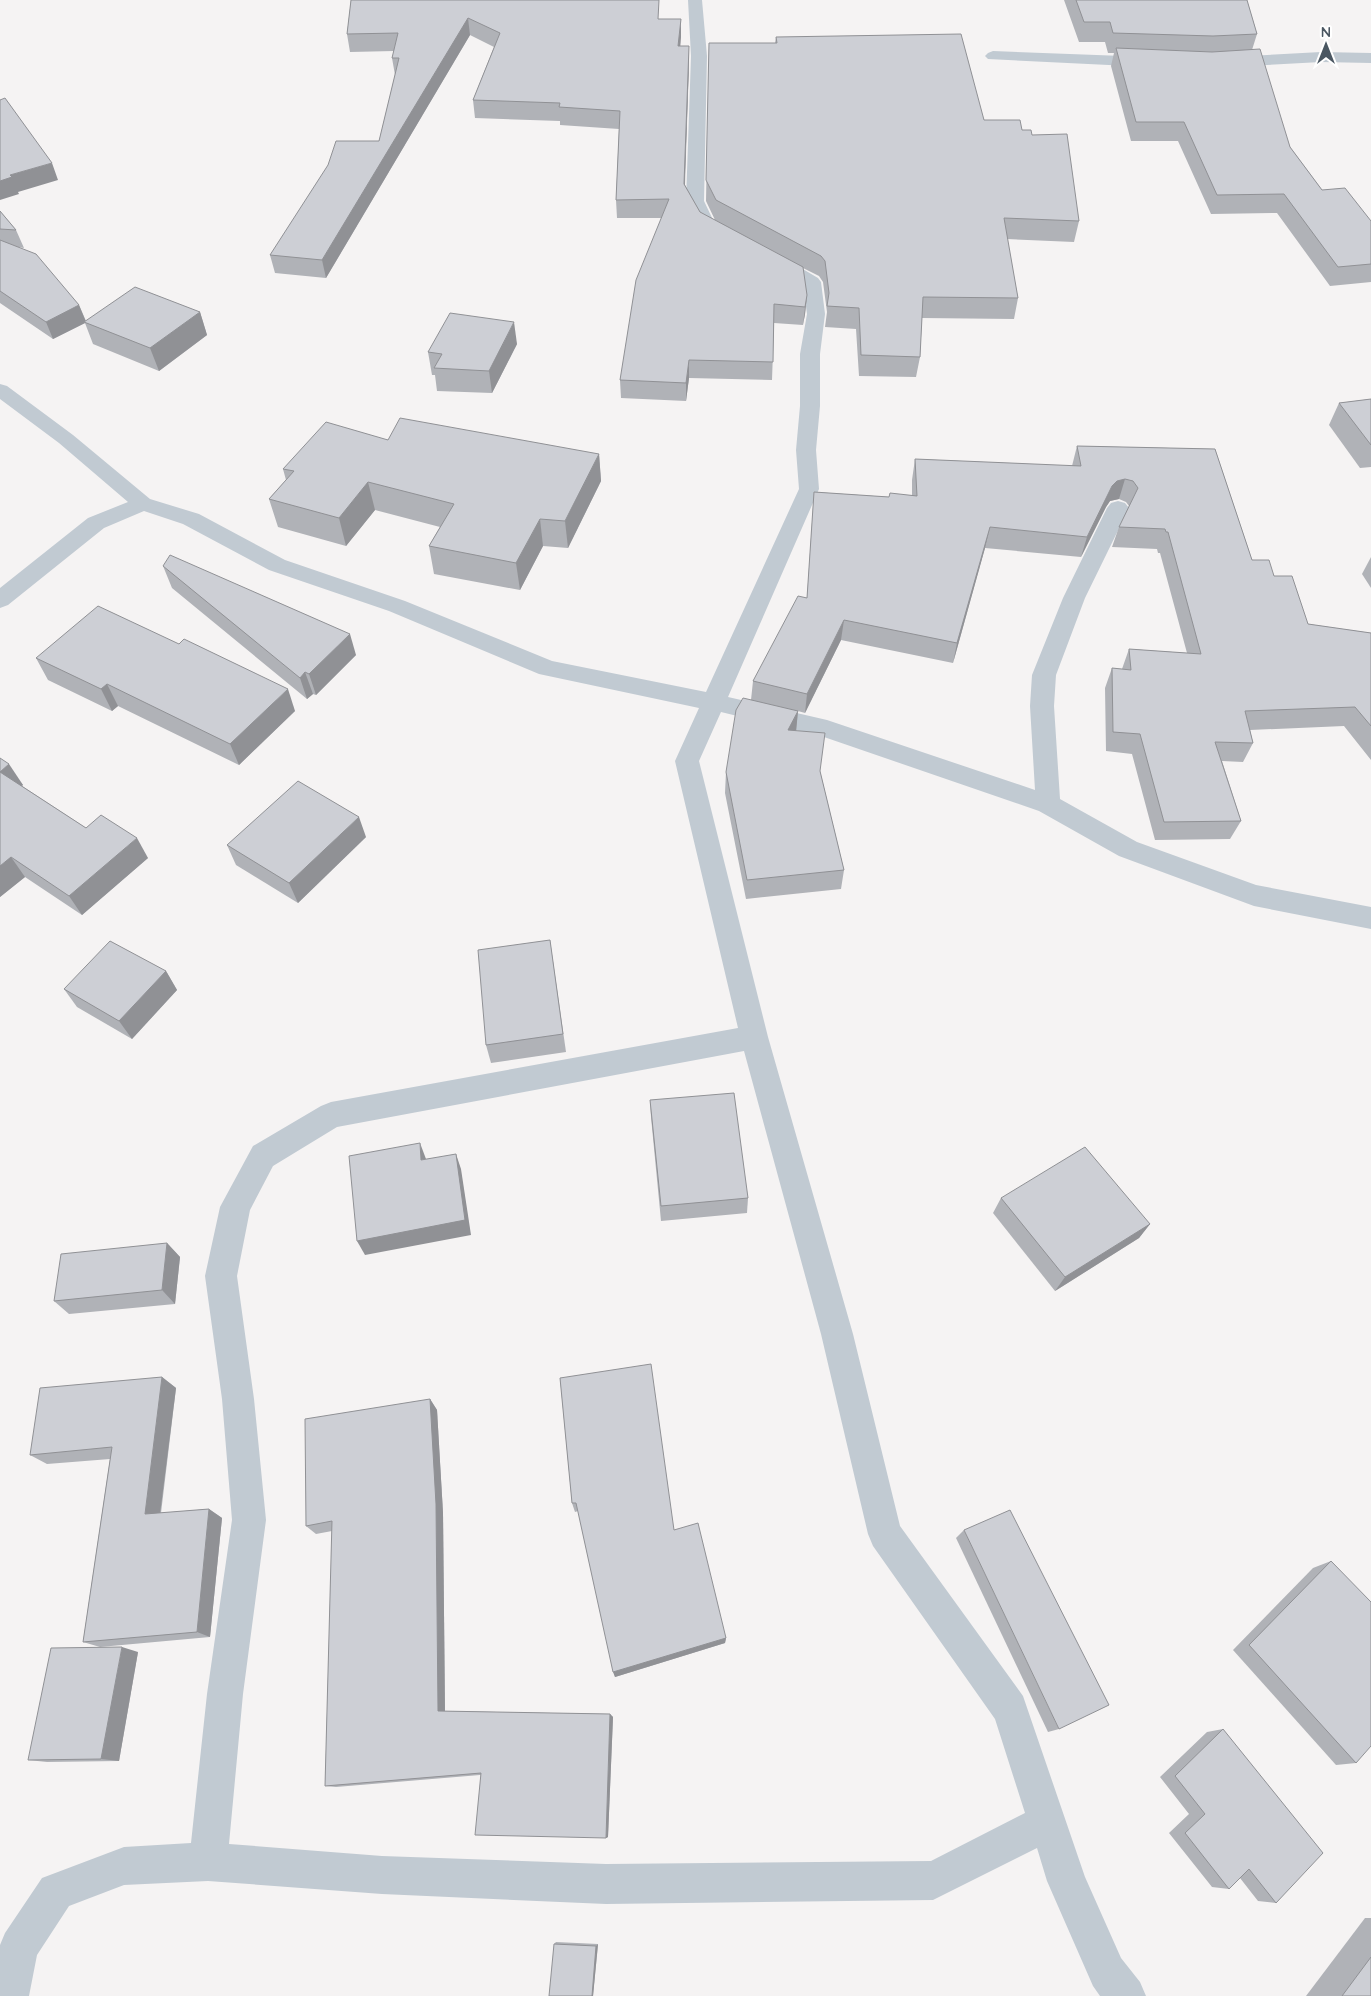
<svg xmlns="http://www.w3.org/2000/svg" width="1371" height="1996" viewBox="0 0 1371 1996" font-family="Quicksand,sans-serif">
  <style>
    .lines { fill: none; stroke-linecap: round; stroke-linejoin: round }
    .minor { fill: #c1cad2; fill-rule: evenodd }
    .wall { fill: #b0b2b7 }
    .shaded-wall { fill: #909195 }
    .building { fill: #cdcfd5; stroke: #909195 }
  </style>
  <rect width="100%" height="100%" fill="#f5f3f3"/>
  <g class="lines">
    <g class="minor">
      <path d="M688 0H702L707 56 704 201 714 222 734 231 737 235 734 239 728 240 722 239 701 229 686 201 691 56Z"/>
      <path d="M993 51 1150 57 1155 59 1158 62 1155 65 1150 67 988 59 985 56 988 53Z"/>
      <path d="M1321 52 1371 53V63L1321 62 1228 67 1223 65 1220 62 1223 59 1228 57Z"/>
      <path d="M773 254 779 255 818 278 821 282 825 314 820 354V406L816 450 819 489 728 697 827 720 1035 790 1030 706 1032 675 1063 598 1107 508 1111 503 1118 501 1125 503 1129 508 1085 598 1056 675 1054 706 1060 799 1137 842 1256 885 1371 907V929L1254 906 1119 856 1039 811 824 737 721 712 699 761 768 1037 853 1334 900 1526 1023 1696 1085 1877 1121 1958 1140 1982 1146 1996H1100L1093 1986 1047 1881 1037 1848 933 1900 606 1904 382 1894 208 1881 124 1885 69 1906 37 1955 29 1996H0V1945L5 1933 42 1878 124 1847 191 1843 207 1694 232 1520 222 1399 205 1276 220 1207 253 1146 321 1106 331 1102 738 1028 675 761 699 708 539 674 389 611 269 570 183 524 144 511 104 528 8 605 0 608V588L88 518 128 502 59 443 0 399V384L7 386 73 435 150 499 199 514 285 560 405 601 552 661 706 692 799 489 796 450 800 406V354L807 314 803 284 767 263 764 259 767 255ZM744 1051 821 1334 868 1534 873 1546 995 1719 1025 1813 931 1861 606 1864 382 1856 229 1844 243 1694 266 1520 254 1399 237 1276 250 1210 273 1166 337 1127Z"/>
    </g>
  </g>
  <g class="wall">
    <path d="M351 0 659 19H681L680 46 689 63 685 185 700 212 715 220 706 201 709 43H775L776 37 984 120 1022 130 1032 135 1079 221 1074 242 1007 239 1018 298 1014 319 922 318 920 357 916 377 859 376 856 329 825 327 827 312 823 282 819 276 803 268 807 295 805 314 803 325 774 323 772 380 689 378 686 401 621 398 620 380 662 218H617L616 200 619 129 560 125V121L475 118 473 100 494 47 470 35 326 278 275 273 270 255 379 141 395 75 392 58 394 51 350 52 347 34Z"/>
    <path d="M1064 0H1247L1257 34 1252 50 1290 147 1322 190 1371 221V282L1330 286 1277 213 1211 214 1178 141H1131L1111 66 1114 53H1108L1105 42H1079Z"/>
    <path d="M0 211 16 230 24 248 18 247 79 305 86 321 200 312 207 335 159 371 93 344 85 323 53 339 0 303Z"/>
    <path d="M517 344 492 393 437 391 435 375H432L428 352Z"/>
    <path d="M1371 399V467L1360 468 1329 425 1339 403Z"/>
    <path d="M388 440 599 454 601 481 568 548 543 546 520 590 434 574 429 546 440 527 375 510 346 546 278 527 269 499 286 480 283 469Z"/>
    <path d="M1077 446 1215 449 1252 560 1274 576 1308 624 1371 633V760L1344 726 1250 730 1253 743 1243 762 1222 761 1241 821 1230 839 1155 840 1132 754 1106 751 1105 688 1112 668 1122 669 1129 649 1187 653 1160 553H1158L1157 549 1112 547 1119 527 1129 506 1126 502 1119 499 1110 501 1106 507 1081 557 985 548 953 663 841 640 805 713 798 711 796 730 820 771 844 870 841 889 746 899 725 793 726 772 751 700 753 681 807 598 814 492 889 497 912 495V480L915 459 1072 466Z"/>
    <path d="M1371 557V588L1362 574Z"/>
    <path d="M163 566 356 655 316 695 313 694 307 699 172 588Z"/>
    <path d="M179 644 295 711 239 765 118 706 112 711 48 680 36 658Z"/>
    <path d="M0 758 23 785 22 786 86 828 148 858 82 915 25 877 0 897Z"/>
    <path d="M366 837 298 903 236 865 227 845Z"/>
    <path d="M550 940 566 1052 491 1063 486 1045Z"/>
    <path d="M166 971 177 990 132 1039 77 1007 64 989Z"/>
    <path d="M650 1100 748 1198 747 1213 661 1221 651 1117Z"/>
    <path d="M1001 1198 1150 1224 1139 1238 1055 1291 993 1213Z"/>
    <path d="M167 1243 180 1257 175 1304 69 1314 54 1301Z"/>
    <path d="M162 1377 176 1388 161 1513 209 1509 222 1518 210 1637 100 1647 83 1642 110 1459 47 1464 30 1455Z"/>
    <path d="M560 1378 674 1530 726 1638 725 1643 615 1677 578 1511 575 1512 572 1503Z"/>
    <path d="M430 1399 437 1410 443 1513 445 1711 610 1714 613 1717 608 1837 606 1838 480 1775 336 1787 325 1786 332 1531 316 1534 306 1526Z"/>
    <path d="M964 1530 1059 1729 1048 1732 956 1538Z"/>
    <path d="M1331 1561 1356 1763 1336 1765 1233 1650 1313 1568Z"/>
    <path d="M138 1652 119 1761 47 1762 28 1760Z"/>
    <path d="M1223 1729 1276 1903 1258 1901 1240 1878 1229 1889 1212 1887 1169 1833 1189 1814 1160 1777 1207 1732Z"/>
    <path d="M1365 1918H1371V1996H1306Z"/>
    <path d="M556 1942 598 1944 593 1996 554 1944Z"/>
  </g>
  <g class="shaded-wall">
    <path d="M468 18 470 35 326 278 322 260Z"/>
    <path d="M681 19V37L679 63 678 46Z"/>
    <path d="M689 46V63L684 202V184Z"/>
    <path d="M52 163 58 180 18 192 19 194 0 200V181L10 175Z"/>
    <path d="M807 295 805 314 803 325 805 307Z"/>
    <path d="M79 305 86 322H84L85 323 53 339 46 322Z"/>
    <path d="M200 312 207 335 159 371 150 348Z"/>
    <path d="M514 322 517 344 492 393 489 371Z"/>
    <path d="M689 360V378L686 401V383Z"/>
    <path d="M599 454 601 481 568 548 565 521Z"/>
    <path d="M1125 479 1119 499 1110 501 1106 507 1081 557 1087 537 1112 486 1117 481Z"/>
    <path d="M368 482 375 510 346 546 339 518Z"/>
    <path d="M540 519 543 546 520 590 516 563Z"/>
    <path d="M990 527 985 548 953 663 957 643Z"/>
    <path d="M844 620 841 640 805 713 807 694Z"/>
    <path d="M350 634 356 655 316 695 309 674Z"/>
    <path d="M305 672 313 694 307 699 300 678Z"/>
    <path d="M107 684 118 706 112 711 101 689Z"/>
    <path d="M288 689 295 711 239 765 230 744Z"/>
    <path d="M798 711 796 732 788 730Z"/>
    <path d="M9 764 23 785 13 792 0 772Z"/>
    <path d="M359 817 366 837 298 903 289 883Z"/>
    <path d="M137 838 148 858 82 915 69 896Z"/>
    <path d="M11 857 25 877 0 897V866Z"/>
    <path d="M166 971 177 990 132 1039 119 1021Z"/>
    <path d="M420 1143 426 1159 421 1160Z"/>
    <path d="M456 1154 461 1169 471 1235 365 1255 357 1241Z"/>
    <path d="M1150 1224 1139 1238 1055 1291 1065 1277Z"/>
    <path d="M167 1243 180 1257 175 1304 162 1290Z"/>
    <path d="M162 1377 176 1388 159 1522 145 1514Z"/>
    <path d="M430 1399 437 1410 443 1513 445 1714 438 1711Z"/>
    <path d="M209 1509 222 1518 210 1637 197 1632Z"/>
    <path d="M726 1638 725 1643 615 1677 613 1672Z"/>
    <path d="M122 1647 138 1652 119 1761 101 1759Z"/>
    <path d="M610 1714 613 1717 608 1837 606 1838Z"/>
    <path d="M598 1944 593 1996H592L596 1946Z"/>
  </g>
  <g class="building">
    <path d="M351 0H659L658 19H681L678 46H689L684 184 700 212 803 267 807 295 805 307 774 304 773 362 689 360 686 383 620 380 636 280 669 199 616 200 620 111 559 107 560 103 473 100 500 33 468 18 322 260 270 255 328 165 336 141H379L399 58H392L398 33 347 34Z"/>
    <path d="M1076 0H1247L1257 34 1213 36 1113 33 1110 22H1084Z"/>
    <path d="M961 34 984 120H1020L1022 130H1031L1032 135 1067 134 1079 221 1004 218 1018 298 923 297 920 357 861 355 859 308 827 306 829 293 825 261 821 256 716 200 706 180 709 43H777L776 37Z"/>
    <path d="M1116 48 1212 52 1260 49 1290 147 1322 190 1345 188 1371 221V264L1338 267 1284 194 1217 195 1184 122H1136Z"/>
    <path d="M5 98 52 163 10 175 12 177 0 181V100Z"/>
    <path d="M0 211 16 230 0 229Z"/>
    <path d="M0 240 36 254 79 305 46 322 0 291Z"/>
    <path d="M135 287 200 312 150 348 84 322Z"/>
    <path d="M450 313 514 322 489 371 434 368 442 354 428 352Z"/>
    <path d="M1371 399V445L1339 403Z"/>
    <path d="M400 418 599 454 565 521 540 519 516 563 429 546 454 504 368 482 339 518 269 499 294 471 283 469 326 422 388 440Z"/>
    <path d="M1077 446 1215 449 1252 560H1269L1274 576H1292L1308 624 1371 633V726L1355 707 1245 711 1253 743 1215 742 1241 821 1164 822 1140 734 1113 732 1112 668 1131 670 1129 649 1201 654 1168 532H1166L1165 529 1119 527 1138 488 1133 481 1125 479 1117 481 1112 486 1087 537 990 527 957 643 844 620 807 694 753 681 798 596 807 598 814 492 889 497 890 493 917 496 915 459 1081 466Z"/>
    <path d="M170 555 350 634 309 674 305 672 300 678 163 566Z"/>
    <path d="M98 606 179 644 184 639 288 689 230 744 107 684 101 689 36 658Z"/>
    <path d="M743 698 798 711 788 730 825 733 820 771 844 870 747 880 726 772 736 710Z"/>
    <path d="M0 758 9 764 0 772Z"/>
    <path d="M0 772 86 828 101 815 137 838 69 896 11 857 0 866Z"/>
    <path d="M298 781 359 817 289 883 227 845Z"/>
    <path d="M550 940 563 1034 486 1045 478 950Z"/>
    <path d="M110 941 166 971 119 1021 64 989Z"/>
    <path d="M734 1093 748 1198 661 1206 650 1100Z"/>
    <path d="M420 1143 421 1160 456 1154 465 1220 357 1241 349 1156Z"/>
    <path d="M1085 1147 1150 1224 1065 1277 1001 1198Z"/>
    <path d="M167 1243 162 1290 54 1301 61 1254Z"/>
    <path d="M651 1364 674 1530 698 1523 726 1638 613 1672 576 1503H572L560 1378Z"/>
    <path d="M162 1377 145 1514 209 1509 197 1632 83 1642 112 1447 30 1455 40 1388Z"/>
    <path d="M430 1399 436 1504 438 1711 610 1714 606 1838 475 1835 481 1773 325 1786 332 1521 306 1526 305 1419Z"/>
    <path d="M1010 1510 1109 1705 1059 1729 964 1530Z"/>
    <path d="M1331 1561 1371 1602V1746L1356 1763 1249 1645Z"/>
    <path d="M122 1647 101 1759 28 1760 51 1648Z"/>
    <path d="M1223 1729 1323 1853 1276 1903 1249 1869 1229 1889 1185 1833 1205 1814 1175 1776Z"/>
    <path d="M554 1944 596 1946 592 1996H549Z"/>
    <path d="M1371 1957V1996H1342Z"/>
  </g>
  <g transform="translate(1326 45)" stroke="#ffffff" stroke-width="4" paint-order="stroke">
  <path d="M0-4L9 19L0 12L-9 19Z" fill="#4a5661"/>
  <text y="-8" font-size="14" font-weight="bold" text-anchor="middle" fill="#4a5661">N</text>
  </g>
</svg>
